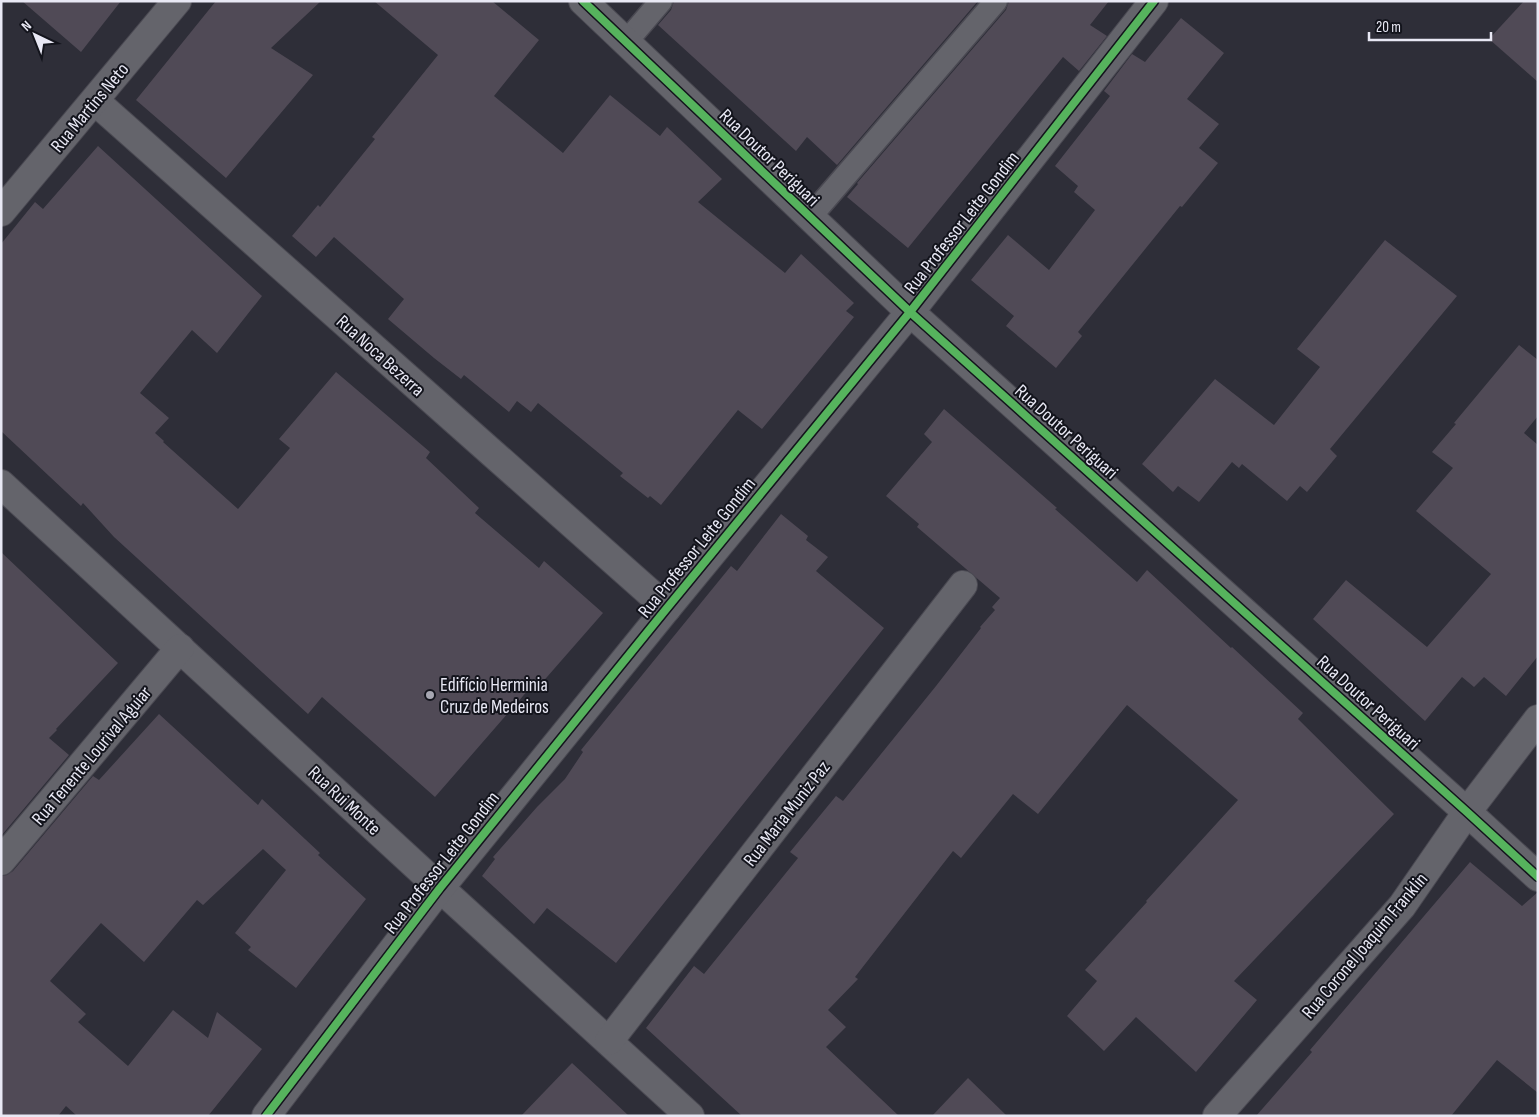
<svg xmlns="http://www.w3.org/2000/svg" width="1539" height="1117" viewBox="0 0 1539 1117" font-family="'Sofia Sans Condensed',sans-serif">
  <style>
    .building { fill: #504a56 }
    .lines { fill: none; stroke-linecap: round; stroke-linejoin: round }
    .service-casing { stroke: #4a4952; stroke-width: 25 }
    .minor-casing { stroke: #4a4952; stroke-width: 30 }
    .service { stroke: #64646b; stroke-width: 22 }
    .minor { stroke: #64646b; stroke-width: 28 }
    .cycleway-casing { stroke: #13141c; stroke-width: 11 }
    .cycleway { stroke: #56b35d; stroke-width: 8 }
    .poi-dot { fill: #a7a7b2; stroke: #13141c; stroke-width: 2 }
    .labels { text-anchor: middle; stroke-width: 4; stroke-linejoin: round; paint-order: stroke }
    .street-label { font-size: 19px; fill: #e8e8f4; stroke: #13141c }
    .poi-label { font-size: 19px; fill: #e8e8f4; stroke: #13141c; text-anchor: start }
  </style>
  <rect width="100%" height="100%" fill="#2e2e38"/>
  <g class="building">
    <path d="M22 1H121L81 52Z"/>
    <path d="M216 1H321L271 48 313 75 226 178 136 100Z"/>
    <path d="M374 1H492L539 40 494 96 563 153 610 95 660 136 667 127 722 179 698 202 785 273 801 254 854 303 846 311 854 317 762 429 738 410 661 505 650 496 648 498 620 476 623 473 538 403 531 412 517 401 509 412 464 375 461 379 434 358 388 319 404 299 334 237 316 257 292 236 318 205 320 207 375 139 372 137 438 55Z"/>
    <path d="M674 1H978L837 165 807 137 796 151 658 25 671 10Z"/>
    <path d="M1009 1H1109L1090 25 1107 36 1079 71 1063 57 908 248 847 197 858 184 857 183 1006 10Z"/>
    <path d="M1524 1H1538V82L1489 39Z"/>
    <path d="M1181 18 1224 53 1187 99 1219 124 1199 148 1218 163 1182 207 1180 206 1078 332 1082 336 1056 368 1006 326 1014 316 971 280 1008 235 1049 270 1095 210 1074 192 1078 186 1055 166 1110 96 1104 91 1132 54 1145 62Z"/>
    <path d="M98 146 262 296 217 353 192 330 140 393 169 418 155 433 164 441 163 442 238 509 290 448 279 439 336 372 430 452 426 458 479 508 475 513 539 568 544 561 603 613 540 685 536 681 435 797 322 697 308 714 114 537 83 503 81 506 1 431V244L35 202 43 209Z"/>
    <path d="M1385 240 1457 296 1330 449 1337 456 1307 492 1300 486 1287 501 1242 464 1239 468 1232 462 1199 502 1178 486 1173 492 1142 464 1215 379 1274 425 1320 367 1297 349Z"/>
    <path d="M1519 345 1538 360V416L1524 433 1538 445V656L1506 696 1484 677 1474 687 1462 677 1425 721 1313 619 1346 580 1427 647 1491 574 1416 511 1453 468 1432 452 1456 424 1454 423Z"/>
    <path d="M944 409 1057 508 1055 509 1137 582 1147 570 1231 648 1232 647 1303 713 1298 719 1394 814 1234 981 1257 1000 1196 1072 1136 1017 1104 1051 1067 1016 1097 981 1085 970 1147 902 1146 901 1238 800 1127 705 1038 814 1013 794 961 858 953 851 855 977 858 979 828 1010 846 1027 826 1047 899 1116H742L646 1028 694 966 704 974 798 858 790 852 836 796 843 801 936 686 981 628 980 627 995 610 992 607 1000 598 917 527 919 524 886 496 932 442 924 434Z"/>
    <path d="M781 514 808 536 806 540 828 557 816 571 884 628 616 963 547 908 534 924 482 876 495 859 493 857 537 807 565 779 583 752 581 750 731 566 737 571Z"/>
    <path d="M1 552 118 663 56 729 57 730 49 738 69 755 1 836Z"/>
    <path d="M159 714 258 805 262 799 320 853 318 855 366 899 296 988 248 950 251 947 235 933 286 870 263 849 203 905 197 900 144 962 101 923 50 981 86 1014 78 1022 128 1066 173 1010 208 1038 217 1012 262 1049 208 1116H77L66 1106 58 1116H1V876L7 875 13 871 93 776 99 780Z"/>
    <path d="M1470 862 1522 906 1538 892V1093L1497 1060 1451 1116H1256L1312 1052 1310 1050Z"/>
    <path d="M572 1063 599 1088 629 1116H521Z"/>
    <path d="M968 1078 1007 1116H932Z"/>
  </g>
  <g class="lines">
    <defs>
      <g id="service">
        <path d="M626 42 661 1"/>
        <path d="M810 217 996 1"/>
      </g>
      <g id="minor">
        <path d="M583 1 910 312 1467 812 1538 877"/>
        <path d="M95 101 667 608"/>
        <path d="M1 212 177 1"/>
        <path d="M1 484 440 888 690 1116"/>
        <path d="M1 861 180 648"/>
        <path d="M609 1041 963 585"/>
        <path d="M266 1116 440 888 667 608 910 312 1154 1"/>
        <path d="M1217 1116 1402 906 1467 812 1538 719"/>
      </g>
    </defs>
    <use href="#service" class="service-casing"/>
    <use href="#minor" class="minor-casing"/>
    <use href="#service" class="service"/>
    <use href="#minor" class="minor"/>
    <defs>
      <g id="cycleway">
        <path d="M583 1 910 312 1467 812 1538 877"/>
        <path d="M266 1116 440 888 667 608 910 312 1154 1"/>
      </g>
    </defs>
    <use href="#cycleway" class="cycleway-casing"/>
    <use href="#cycleway" class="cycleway"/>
  </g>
  <circle class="poi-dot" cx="430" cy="695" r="5"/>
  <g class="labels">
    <g class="street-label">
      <text transform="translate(89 107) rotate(-50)" y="7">Rua Martins Neto</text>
      <text transform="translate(770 157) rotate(44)" y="7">Rua Doutor Periguari</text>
      <text transform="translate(961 222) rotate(-52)" y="7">Rua Professor Leite Gondim</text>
      <text transform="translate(381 355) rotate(42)" y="7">Rua Noca Bezerra</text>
      <text transform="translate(1067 431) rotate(42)" y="7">Rua Doutor Periguari</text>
      <text transform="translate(696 547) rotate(-51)" y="7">Rua Professor Leite Gondim</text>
      <text transform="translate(1369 702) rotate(42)" y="7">Rua Doutor Periguari</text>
      <text transform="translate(91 755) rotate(-50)" y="7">Rua Tenente Lourival Aguiar</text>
      <text transform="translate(345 800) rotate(43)" y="7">Rua Rui Monte</text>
      <text transform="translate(786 813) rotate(-52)" y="7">Rua Maria Muniz Paz</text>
      <text transform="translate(441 862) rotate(-52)" y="7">Rua Professor Leite Gondim</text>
      <text transform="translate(1364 945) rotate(-50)" y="7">Rua Coronel Joaquim Franklin</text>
    </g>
    <g class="poi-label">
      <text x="440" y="691">Edifício Herminia<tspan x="440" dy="22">Cruz de Medeiros</tspan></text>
    </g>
  </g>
  <rect width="1539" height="1117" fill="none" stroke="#e8e8f4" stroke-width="5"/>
  <g transform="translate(35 35) rotate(317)" stroke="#13141c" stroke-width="4" paint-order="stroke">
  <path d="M0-4L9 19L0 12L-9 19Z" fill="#e8e8f4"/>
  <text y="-8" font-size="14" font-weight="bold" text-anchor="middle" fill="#e8e8f4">N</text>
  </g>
  <path d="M1369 32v8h122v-8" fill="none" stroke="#e8e8f4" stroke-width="2.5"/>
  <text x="1376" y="32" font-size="15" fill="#e8e8f4" stroke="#13141c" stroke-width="4" paint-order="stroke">20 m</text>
</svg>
